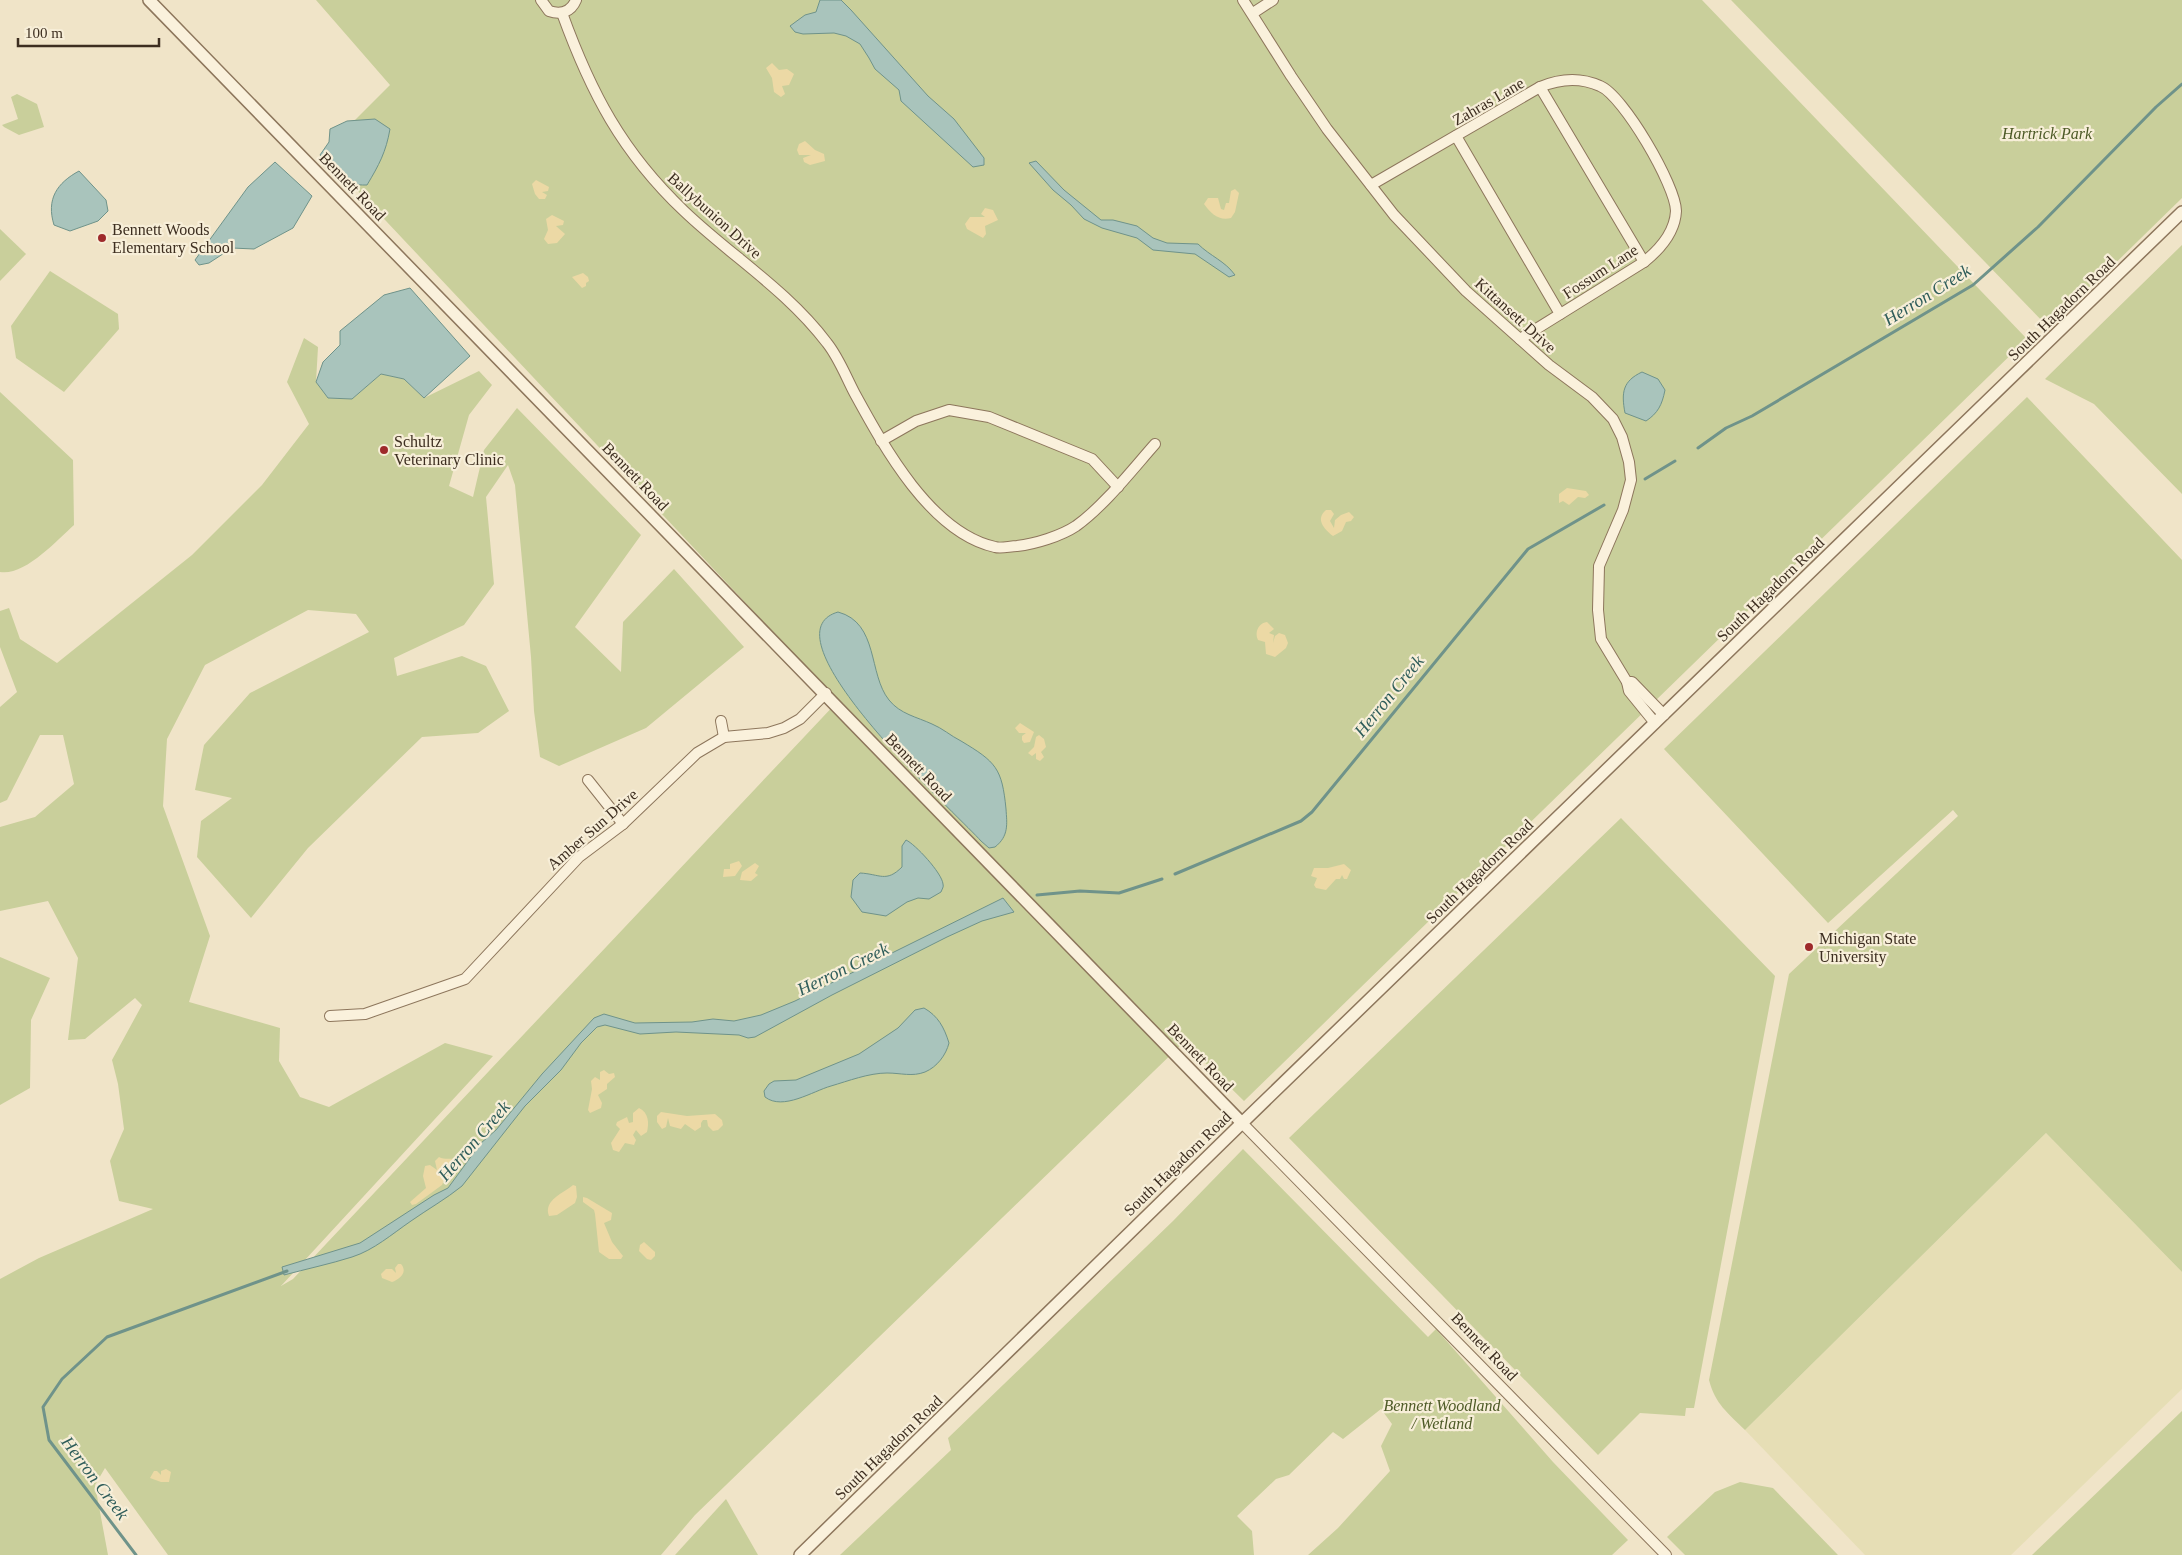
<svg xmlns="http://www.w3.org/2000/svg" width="2182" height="1555" viewBox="0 0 2182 1555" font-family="Georgia,serif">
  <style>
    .farmland { fill: #e6deb5 }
    .green { fill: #c9cf9b }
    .sand { fill: #ecd9a5 }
    .water { fill: #a9c4bc; stroke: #6f938a }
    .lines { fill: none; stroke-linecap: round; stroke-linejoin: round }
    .stream { stroke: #6f938a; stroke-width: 3 }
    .minor-casing { stroke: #8d765c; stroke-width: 12 }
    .tertiary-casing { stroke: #8d765c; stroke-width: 14 }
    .minor { stroke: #faf1dc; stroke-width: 10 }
    .tertiary { stroke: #faf1dc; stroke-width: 11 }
    .poi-dot { fill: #9e2a2b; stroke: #f7eed8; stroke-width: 2 }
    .labels { text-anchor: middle; stroke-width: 4.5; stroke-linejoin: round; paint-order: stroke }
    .street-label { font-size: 16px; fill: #3d2e20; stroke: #f7eed8 }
    .park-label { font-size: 16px; font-style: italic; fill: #4d5a26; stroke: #f7eed8 }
    .poi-label { font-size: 16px; fill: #3d2e20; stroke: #f7eed8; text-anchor: start }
    .water-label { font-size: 18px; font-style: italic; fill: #2f5d5a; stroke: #f7eed8 }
  </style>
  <rect width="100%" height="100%" fill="#f0e4c8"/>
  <path class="farmland" d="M2046 1133 2182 1272V1389L2011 1555H1865L1745 1430Z"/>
  <g class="green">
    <path d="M316 0H1702L2027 339 1244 1101 1184 1042 695 1515 661 1555H168L105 1468 95 1485 108 1555H0V1279L39 1258 153 1209 119 1201 110 1161 124 1129 118 1084 112 1060 142 1005 135 998 85 1039 68 1040 78 958 48 901 0 911V827L35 817 74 784 63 735H40L7 800 0 803V707L17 692 0 647V611L9 608 20 639 57 663 192 555 262 485 309 424 287 382 304 338 318 347 316 382 328 398 352 399 381 374 404 379 424 398 479 371 492 385 469 415 449 486 473 497 484 450 517 408 641 535 575 627 621 672 623 622 674 569 744 647 646 728 559 766 540 757 534 711 531 657 515 485 508 465 486 497 494 584 464 625 394 658 397 676 462 656 486 666 509 711 478 733 422 737 308 848 251 918 197 857 201 821 232 798 195 790 204 745 250 693 369 632 356 614 308 610 205 665 167 739 163 806 210 936 189 1002 280 1028 279 1061 300 1097 329 1107 445 1043 493 1056 281 1286 293 1279 838 701 322 153 390 85Z"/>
    <path d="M1731 0H2182V198L2049 328Z"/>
    <path d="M17 94 37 104 44 127 19 135 4 127 2 125 18 119 11 97Z"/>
    <path d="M0 229 26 254 0 281Z"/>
    <path d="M2182 245V494L2094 404 2045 379Z"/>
    <path d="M50 271 118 314 119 329 64 392 16 358 11 326Z"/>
    <path d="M0 392 73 460 74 525C56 541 25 576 0 572Z"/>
    <path d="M2027 397 2182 560V1272L2046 1133 1745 1430C1728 1413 1715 1404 1709 1380L1789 974 1958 816 1953 810 1828 923 1664 749Z"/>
    <path d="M1621 818 1775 976 1694 1408H1686L1685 1416 1640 1413 1598 1455 1289 1138Z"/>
    <path d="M0 957 50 978 31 1020 30 1088 0 1105Z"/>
    <path d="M1243 1149 1428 1337 1436 1329 1553 1462 1628 1540 1612 1555H1308L1338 1528 1390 1471 1381 1446 1392 1424 1381 1409 1343 1439 1333 1432 1289 1475 1276 1479 1237 1516 1252 1531 1254 1555H840L951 1450 948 1438 1173 1221Z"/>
    <path d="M2182 1411V1555H2032Z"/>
    <path d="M1740 1482 1773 1488 1838 1555H1685L1667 1537 1715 1492Z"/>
    <path d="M726 1499 758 1555H675Z"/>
  </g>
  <g class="sand">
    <path d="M772 63 779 70 787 69 794 74 789 85 782 86 785 94 781 97 774 92 772 78 766 68Z"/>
    <path d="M805 141 815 150 824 154 825 161 810 165 804 162 803 158 811 155H799L797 150 799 144Z"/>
    <path d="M536 180 549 187 548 191 542 192 547 195 545 199H539L535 194 532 184Z"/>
    <path d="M1235 189 1239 193 1235 212 1231 218C1219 221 1211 214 1204 204L1208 198H1218L1221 209 1224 210 1226 203H1229L1231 191Z"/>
    <path d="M985 208 993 210 998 220 985 226 986 234 983 238 967 229 965 224 970 217H985L981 214Z"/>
    <path d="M552 215 564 221 563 225 556 226 565 234 557 243 548 244 544 239 548 230 546 219Z"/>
    <path d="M583 273 588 277 589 281 586 283V286L582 288 572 277Z"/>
    <path d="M1567 488 1586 491 1589 495 1585 498 1578 497 1569 505 1563 501 1559 503V494Z"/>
    <path d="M1326 510H1331L1334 514 1330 521 1334 528 1335 520 1341 515 1349 512 1354 517 1351 521 1346 522 1342 531 1333 536C1324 529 1315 519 1326 510Z"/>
    <path d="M1267 622 1274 629 1269 633 1274 635 1273 643 1275 636 1279 633 1285 635 1288 643 1286 648 1275 657 1266 654 1265 642 1258 640C1254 632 1259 623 1267 622Z"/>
    <path d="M1020 723 1034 732 1030 742 1024 743 1022 740V736L1026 733H1019L1015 728Z"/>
    <path d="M1039 735 1044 739 1046 747 1041 752 1044 757 1040 761 1036 759V753L1032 756 1028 753 1034 747 1036 737Z"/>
    <path d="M739 861 742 866 735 876 723 877 724 869H730V864Z"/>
    <path d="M755 863 759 866 755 873 758 875 751 881 740 880 742 872Z"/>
    <path d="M1344 864 1351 870 1347 879H1344L1342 875 1340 879H1336L1326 890 1316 888 1314 885 1317 878 1311 876 1314 868H1328Z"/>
    <path d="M604 1070 609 1074 614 1073 615 1077 607 1084V1089L598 1095 602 1103 601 1108 590 1113 588 1110 592 1089 591 1081 595 1077 600 1080V1072Z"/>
    <path d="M639 1108C649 1113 649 1123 647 1132L641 1136 636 1130 633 1135 636 1140 634 1145 625 1143 619 1152 613 1150 611 1143 620 1129 616 1125 617 1122 627 1117 629 1123 633 1122V1113Z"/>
    <path d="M661 1112 687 1116 715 1114 722 1120 723 1125 718 1130 713 1131 708 1126 707 1120H703L701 1123V1127L695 1131 685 1124 681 1129 670 1126 668 1118 666 1127 662 1129 657 1122V1116Z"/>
    <path d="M439 1157C446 1161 455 1156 461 1162L457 1168 446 1176 442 1185 416 1204 412 1205 410 1202 426 1188 423 1176 425 1166 430 1165 437 1170 435 1161Z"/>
    <path d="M573 1185 576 1186 577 1197 575 1203 557 1215 549 1216C543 1200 564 1193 573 1185Z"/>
    <path d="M583 1197 587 1198 612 1213 611 1220 604 1223 612 1242 623 1256 621 1259H609L599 1252 595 1214 594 1210 583 1202Z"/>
    <path d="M644 1242 655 1252V1256L651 1260 647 1259 639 1251 640 1245Z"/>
    <path d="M398 1264H401C408 1272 400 1279 392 1282L382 1278 381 1274 386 1269H392L396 1273 395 1268Z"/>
    <path d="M166 1469 171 1472 169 1482H161L150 1478 154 1471H157L161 1475V1471Z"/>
  </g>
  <g class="water">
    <path d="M820 0H841L851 10 928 96 954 119 984 158V165L973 167 901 101 899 90 875 69 869 58 860 44 846 36 834 33 803 34 795 32 790 26 805 15 816 12Z"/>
    <path d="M375 119 390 129C386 152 379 165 367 185 342 186 335 173 320 155L329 142 330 129 347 121Z"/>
    <path d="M1036 161 1064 190 1101 220H1113L1137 226 1153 238 1167 243 1198 244C1210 256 1225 261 1235 275L1229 277 1195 254 1153 250 1137 238 1102 228 1084 219 1071 205 1053 190 1029 163Z"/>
    <path d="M275 162 312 196 293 228 254 249 232 248 209 263 199 265 195 260 248 187Z"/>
    <path d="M79 171 106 200 108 211 98 221 70 231 54 225C46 199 57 183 79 171Z"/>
    <path d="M410 288 470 356 424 398 404 379 381 374 352 399 328 398 316 382 323 362 340 345V331L384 295Z"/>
    <path d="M1642 372 1658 379 1665 390C1662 405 1658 413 1646 421L1625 413C1621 392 1623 381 1642 372Z"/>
    <path d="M838 612C879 623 868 674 889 700 900 714 917 717 932 724 942 728 951 736 961 741 996 762 1002 768 1006 809 1007 824 1009 836 995 847L989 848 981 841C959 816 759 635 838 612Z"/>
    <path d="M906 840C915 844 942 873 943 884 944 887 942 889 941 892L929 899 918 898 907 902 886 916 862 912 851 897 853 880 860 873C880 874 886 883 902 867V846Z"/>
    <path d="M1003 898 1014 912 982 921 947 937 832 995 755 1037 748 1038 739 1035 676 1032 640 1034 605 1025 597 1027 581 1043 561 1070 525 1106 462 1186C446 1199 428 1209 411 1221 392 1234 374 1250 352 1257 330 1264 306 1269 284 1275L282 1267 360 1243 434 1195 448 1188 481 1143 496 1130 542 1074 594 1018 604 1014 635 1023 692 1022 713 1019 734 1021 761 1015 795 1001Z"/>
    <path d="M924 1008C938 1016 944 1027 949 1043 946 1055 937 1067 925 1072 912 1077 901 1073 887 1073 869 1073 848 1081 831 1086 813 1091 783 1111 765 1097L764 1091 769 1084 774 1081 796 1080 859 1054 898 1028 915 1010Z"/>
  </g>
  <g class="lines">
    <g class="stream">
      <path d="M1698 448 1726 428 1752 416 1973 285 2038 227 2156 107 2182 84"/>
      <path d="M1645 479 1675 461"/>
      <path d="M1175 874 1301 821 1312 812 1528 549 1604 505"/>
      <path d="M1037 895 1080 891 1119 893 1162 879"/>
      <path d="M136 1555 49 1440 43 1407 62 1379 107 1337 287 1271"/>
    </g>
    <defs>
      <g id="minor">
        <path d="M541 0 549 11C561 15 571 12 576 0"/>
        <path d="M1243 0 1291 76 1327 129 1394 215 1466 291 1549 365 1592 397 1613 419 1622 437 1629 462 1631 480 1623 510 1599 566 1598 610 1601 639 1627 682 1629 691 1655 723"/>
        <path d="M562 13C591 93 622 152 684 211 731 256 787 290 827 343 839 358 846 377 855 394 884 447 931 533 995 547 1001 549 1010 546 1017 546 1035 544 1061 536 1076 526 1104 506 1132 470 1155 444"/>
        <path d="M1253 13 1273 0"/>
        <path d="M1540 87 1644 262"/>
        <path d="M1456 136 1560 314"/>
        <path d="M1371 185 1540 87C1559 79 1580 77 1600 86 1623 95 1676 186 1676 211 1675 232 1659 250 1644 262L1520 339"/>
        <path d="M881 441 916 421 949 410 989 417 1092 459 1118 487"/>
        <path d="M1627 682H1632L1664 715"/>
        <path d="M721 721 724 737"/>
        <path d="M588 780 623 824"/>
        <path d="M330 1016 365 1014 465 979 579 857 623 824 697 753 724 737 768 733 784 728 800 719 826 693"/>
        <path d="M1242 1123 1666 1555"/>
      </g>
      <g id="tertiary">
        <path d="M149 0 1242 1123"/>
        <path d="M800 1555 1242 1123 2182 212"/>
      </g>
    </defs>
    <use href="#minor" class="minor-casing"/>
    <use href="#tertiary" class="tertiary-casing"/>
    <use href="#minor" class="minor"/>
    <use href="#tertiary" class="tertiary"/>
  </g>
  <g class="poi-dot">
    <circle cx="102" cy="238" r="5"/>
    <circle cx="384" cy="450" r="5"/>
    <circle cx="1809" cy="947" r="5"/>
  </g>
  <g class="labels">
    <g class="street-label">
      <text transform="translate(1488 101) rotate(-30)" y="6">Zahras Lane</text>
      <text transform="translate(353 186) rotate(46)" y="6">Bennett Road</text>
      <text transform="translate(715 215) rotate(42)" y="6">Ballybunion Drive</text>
      <text transform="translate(1600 271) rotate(-33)" y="6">Fossum Lane</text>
      <text transform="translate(2061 308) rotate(-44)" y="6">South Hagadorn Road</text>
      <text transform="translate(1516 315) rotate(42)" y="6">Kittansett Drive</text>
      <text transform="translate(636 476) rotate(46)" y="6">Bennett Road</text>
      <text transform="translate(1770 589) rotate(-44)" y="6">South Hagadorn Road</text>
      <text transform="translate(919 767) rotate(46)" y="6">Bennett Road</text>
      <text transform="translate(592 829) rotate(-41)" y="6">Amber Sun Drive</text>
      <text transform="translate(1479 871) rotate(-44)" y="6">South Hagadorn Road</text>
      <text transform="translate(1201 1057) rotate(46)" y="6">Bennett Road</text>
      <text transform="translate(1177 1163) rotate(-44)" y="6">South Hagadorn Road</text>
      <text transform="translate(1485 1346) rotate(46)" y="6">Bennett Road</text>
      <text transform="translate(888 1447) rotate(-44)" y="6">South Hagadorn Road</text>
    </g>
    <g class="park-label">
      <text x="2047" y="139">Hartrick Park</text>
      <text x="1442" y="1411">Bennett Woodland<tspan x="1442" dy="18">/ Wetland</tspan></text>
    </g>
    <g class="poi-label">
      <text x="112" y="235">Bennett Woods<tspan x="112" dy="18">Elementary School</tspan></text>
      <text x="394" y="447">Schultz<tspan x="394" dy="18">Veterinary Clinic</tspan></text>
      <text x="1819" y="944">Michigan State<tspan x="1819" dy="18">University</tspan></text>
    </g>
    <g class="water-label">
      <text transform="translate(1927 295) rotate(-32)" y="6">Herron Creek</text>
      <text transform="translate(1389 696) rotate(-51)" y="6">Herron Creek</text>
      <text transform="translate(843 969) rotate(-26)" y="6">Herron Creek</text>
      <text transform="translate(474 1141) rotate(-49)" y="6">Herron Creek</text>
      <text transform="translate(95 1478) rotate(53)" y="6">Herron Creek</text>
    </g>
  </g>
  <path d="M18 38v8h141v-8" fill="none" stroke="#3d2e20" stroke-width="2.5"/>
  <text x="25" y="38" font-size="15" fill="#3d2e20" stroke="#f7eed8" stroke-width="4" paint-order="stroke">100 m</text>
</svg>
